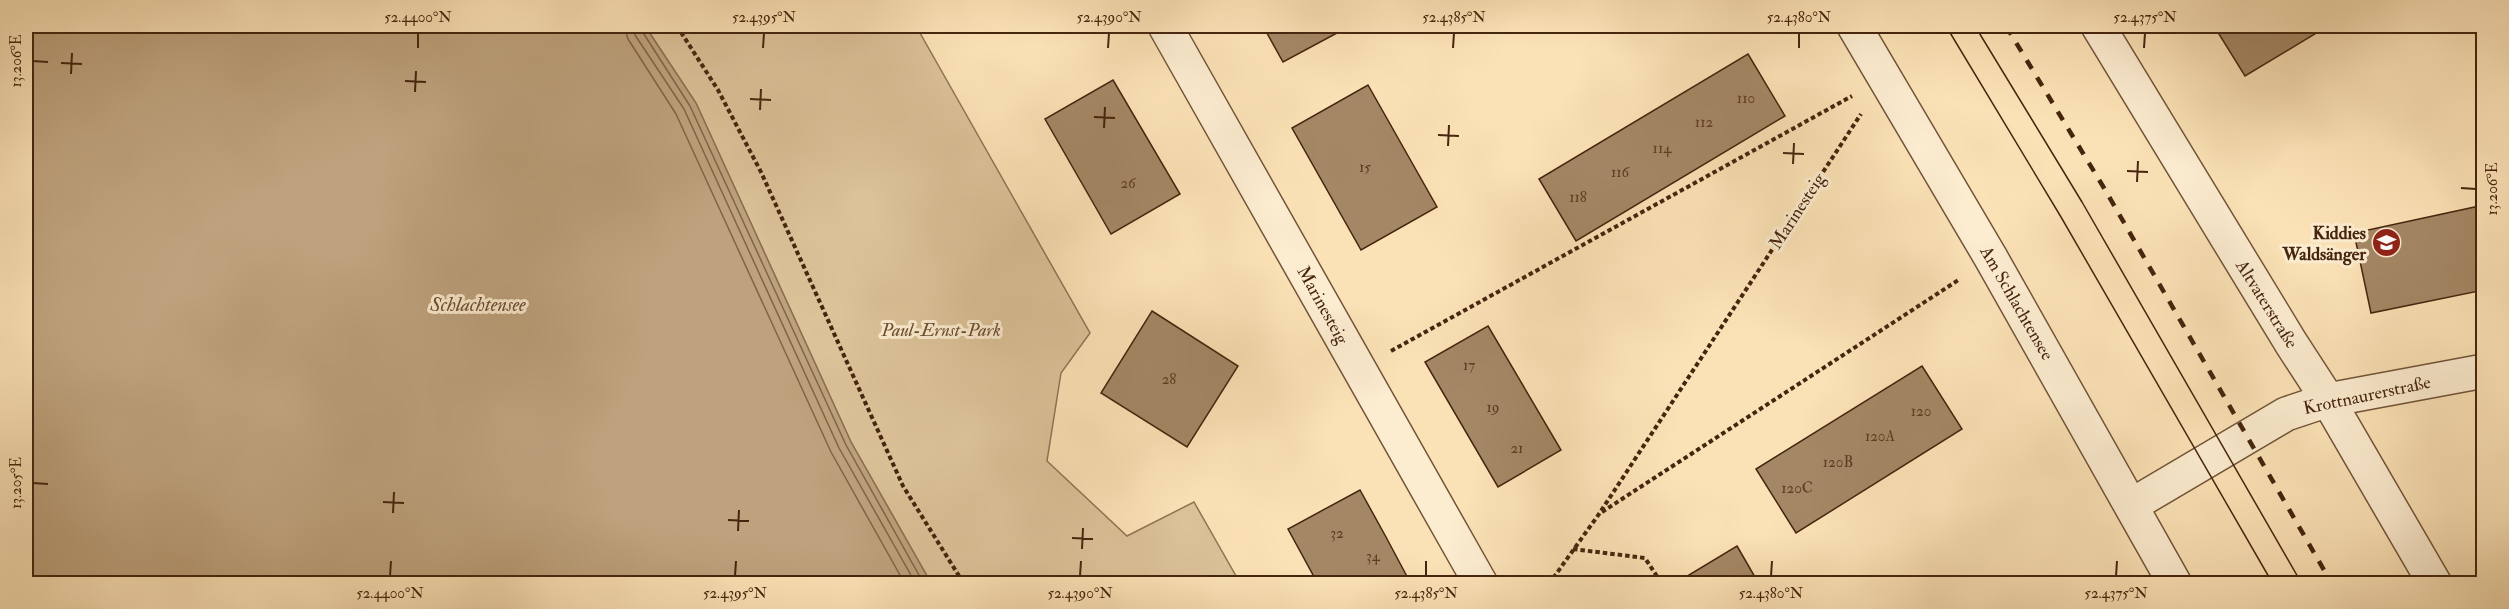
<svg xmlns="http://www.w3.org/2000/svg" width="2509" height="609" viewBox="0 0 2509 609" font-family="'IM FELL Double Pica',serif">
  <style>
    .green { fill: #dcc299; stroke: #907454; stroke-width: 1.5 }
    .water { fill: #bda27d; stroke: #8d7051; stroke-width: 1.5 }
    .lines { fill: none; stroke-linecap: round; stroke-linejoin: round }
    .shore { stroke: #816446; stroke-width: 1.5 }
    .building { fill: #a48765; stroke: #45250e; stroke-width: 1.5 }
    .minor-casing { stroke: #725438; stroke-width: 36 }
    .path { stroke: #45250e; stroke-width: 4; stroke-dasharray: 4.5 3; stroke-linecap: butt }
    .minor { stroke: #fcecd0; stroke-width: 33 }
    .tram { stroke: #45250e; stroke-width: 1.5 }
    .rail { stroke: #45250e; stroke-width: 4.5; stroke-dasharray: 10 10; stroke-linecap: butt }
    .ticks { fill: none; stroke: #45250e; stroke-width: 2 }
    .labels { text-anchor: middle; stroke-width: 6; stroke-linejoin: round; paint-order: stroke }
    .number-label { font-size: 15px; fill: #5d3e24 }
    .street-label { font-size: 18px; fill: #45250e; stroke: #fcecd0 }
    .poi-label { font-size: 18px; font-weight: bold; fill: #45250e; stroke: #fcecd0; text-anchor: end }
    .park-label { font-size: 18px; font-style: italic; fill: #6b4c31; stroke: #fcecd0 }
    .water-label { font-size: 20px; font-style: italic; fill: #694a2f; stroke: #fcecd0 }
    .neatline { fill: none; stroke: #45250e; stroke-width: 2 }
    .ticks-label { font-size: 15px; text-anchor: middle; fill: #45250e }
  </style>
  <rect width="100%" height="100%" fill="#fbe2b6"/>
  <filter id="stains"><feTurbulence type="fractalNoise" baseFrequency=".00333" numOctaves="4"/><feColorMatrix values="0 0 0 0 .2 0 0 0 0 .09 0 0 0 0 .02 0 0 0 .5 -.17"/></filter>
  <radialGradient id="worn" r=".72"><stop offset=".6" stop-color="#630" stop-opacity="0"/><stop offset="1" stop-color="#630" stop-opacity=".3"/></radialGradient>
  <path class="green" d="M645 26H916L1090 333 1061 373 1047 461 1127 536 1194 502 1240 583H931L851 442 696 103Z"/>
  <path class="water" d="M26 26H645L696 103 851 442 931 583H26Z"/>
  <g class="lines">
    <g class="shore">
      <path d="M624 26 628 39 676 114 831 452 905 584"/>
      <path d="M633 26 635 35 684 109 839 448 916 584"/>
      <path d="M641 26 642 31 690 106 846 445 924 584"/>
    </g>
  </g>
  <g class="building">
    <path d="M1263 26H1350L1283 62Z"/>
    <path d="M2214 26H2328L2245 76Z"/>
    <path d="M1748 54 1785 116 1576 241 1539 179Z"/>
    <path d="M1113 80 1180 194 1111 234 1045 119Z"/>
    <path d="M1368 85 1437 207 1361 250 1292 128Z"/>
    <path d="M2484 205V290L2371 313 2354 233Z"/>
    <path d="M1152 311 1238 366 1187 447 1101 393Z"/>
    <path d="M1488 326 1561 450 1498 487 1425 362Z"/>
    <path d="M1922 366 1962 429 1796 533 1756 469Z"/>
    <path d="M1360 490 1386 537 1411 584H1318L1288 529Z"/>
    <path d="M1737 546 1759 584H1674Z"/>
  </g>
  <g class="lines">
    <defs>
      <g id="minor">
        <path d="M1165 26 1481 584"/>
        <path d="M1854 26 1991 258 2175 584"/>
        <path d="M2098 26 2291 343 2328 400 2435 584"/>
        <path d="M2132 505 2286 414 2328 400 2484 371"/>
      </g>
    </defs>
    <use href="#minor" class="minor-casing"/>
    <g class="path">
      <path d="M677 26 718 90 761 172 903 486 964 584"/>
      <path d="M1391 351 1852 96"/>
      <path d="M1602 512 1960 279"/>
      <path d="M1573 549 1645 558 1662 584"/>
      <path d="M1549 584 1599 514 1861 114"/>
    </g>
    <use href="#minor" class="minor"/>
    <g class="tram">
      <path d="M1946 26 2061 217 2273 584"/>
      <path d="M1975 26 2082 202 2302 584"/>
    </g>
    <path class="rail" d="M2006 26 2104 188 2332 584"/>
  </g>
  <path class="ticks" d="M418 48V33M763 48 764 33M1108 48 1109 33M1453 48 1454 33M1799 48V33M2144 48 2145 33M33 61 48 62M61 63 82 64M71 74 72 53M405 81 426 82M415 92 416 71M750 99 771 100M760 110 761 89M1094 117 1115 118M1104 128 1105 107M1438 135 1459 136M1448 146 1449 125M1783 153 1804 154M1793 164 1794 143M2127 171 2148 172M2137 182 2138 161M2461 188 2476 189M33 483 48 484M383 502 404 503M393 513 394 492M728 520 749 521M738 531 739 510M1072 538 1093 539M1082 549 1083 528M390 576 391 561M735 576 736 561M1080 576 1081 561M1426 576V561M1771 576 1772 561M2116 576 2117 561"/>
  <defs>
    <symbol id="school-disc" viewBox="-11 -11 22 22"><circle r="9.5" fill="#8f2418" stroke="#fcecd0"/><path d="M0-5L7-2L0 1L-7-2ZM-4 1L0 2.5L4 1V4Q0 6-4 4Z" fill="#fff"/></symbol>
  </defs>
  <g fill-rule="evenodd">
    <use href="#school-disc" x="2370" y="226" width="33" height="33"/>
  </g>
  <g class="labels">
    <g class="number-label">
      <text x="1746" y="103">110</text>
      <text x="1704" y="127">112</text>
      <text x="1662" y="153">114</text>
      <text x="1365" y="172">15</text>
      <text x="1620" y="177">116</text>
      <text x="1128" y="188">26</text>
      <text x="1578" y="202">118</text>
      <text x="1469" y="370">17</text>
      <text x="1169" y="384">28</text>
      <text x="1493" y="412">19</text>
      <text x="1921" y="416">120</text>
      <text x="1880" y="441">120A</text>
      <text x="1517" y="453">21</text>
      <text x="1838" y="467">120B</text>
      <text x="1797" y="493">120C</text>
      <text x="1337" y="538">32</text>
      <text x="1373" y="561">34</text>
    </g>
    <g class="street-label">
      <text transform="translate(1797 211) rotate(-57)" y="6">Marinesteig</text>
      <text transform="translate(2017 303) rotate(60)" y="6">Am Schlachtensee</text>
      <text transform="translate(2267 304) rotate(58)" y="6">Altvaterstraße</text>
      <text transform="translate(1323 305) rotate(61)" y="6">Marinesteig</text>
      <text transform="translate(2367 395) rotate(-12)" y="6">Krottnaurerstraße</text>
    </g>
    <g class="poi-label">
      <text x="2366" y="239">Kiddies<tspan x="2366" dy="21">Waldsänger</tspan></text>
    </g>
    <g class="park-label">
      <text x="941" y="336">Paul-Ernst-Park</text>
    </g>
    <g class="water-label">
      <text x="478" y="311">Schlachtensee</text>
    </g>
  </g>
  <rect width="2509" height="609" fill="none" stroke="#fbe2b6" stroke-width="66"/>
  <rect x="33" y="33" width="2443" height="543" class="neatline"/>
  <g class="ticks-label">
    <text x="418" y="22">52.4400°N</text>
    <text x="764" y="22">52.4395°N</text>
    <text x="1109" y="22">52.4390°N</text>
    <text x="1454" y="22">52.4385°N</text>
    <text x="1799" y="22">52.4380°N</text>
    <text x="2145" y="22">52.4375°N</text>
    <text transform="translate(16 61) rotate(-90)" y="5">13.206°E</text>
    <text transform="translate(2492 189) rotate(-90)" y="5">13.206°E</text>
    <text transform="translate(16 483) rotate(-90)" y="5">13.205°E</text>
    <text x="390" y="598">52.4400°N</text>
    <text x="735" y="598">52.4395°N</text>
    <text x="1080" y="598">52.4390°N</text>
    <text x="1426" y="598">52.4385°N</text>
    <text x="1771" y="598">52.4380°N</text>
    <text x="2116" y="598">52.4375°N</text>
  </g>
  <rect width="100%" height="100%" filter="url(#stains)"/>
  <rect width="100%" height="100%" fill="url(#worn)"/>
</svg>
